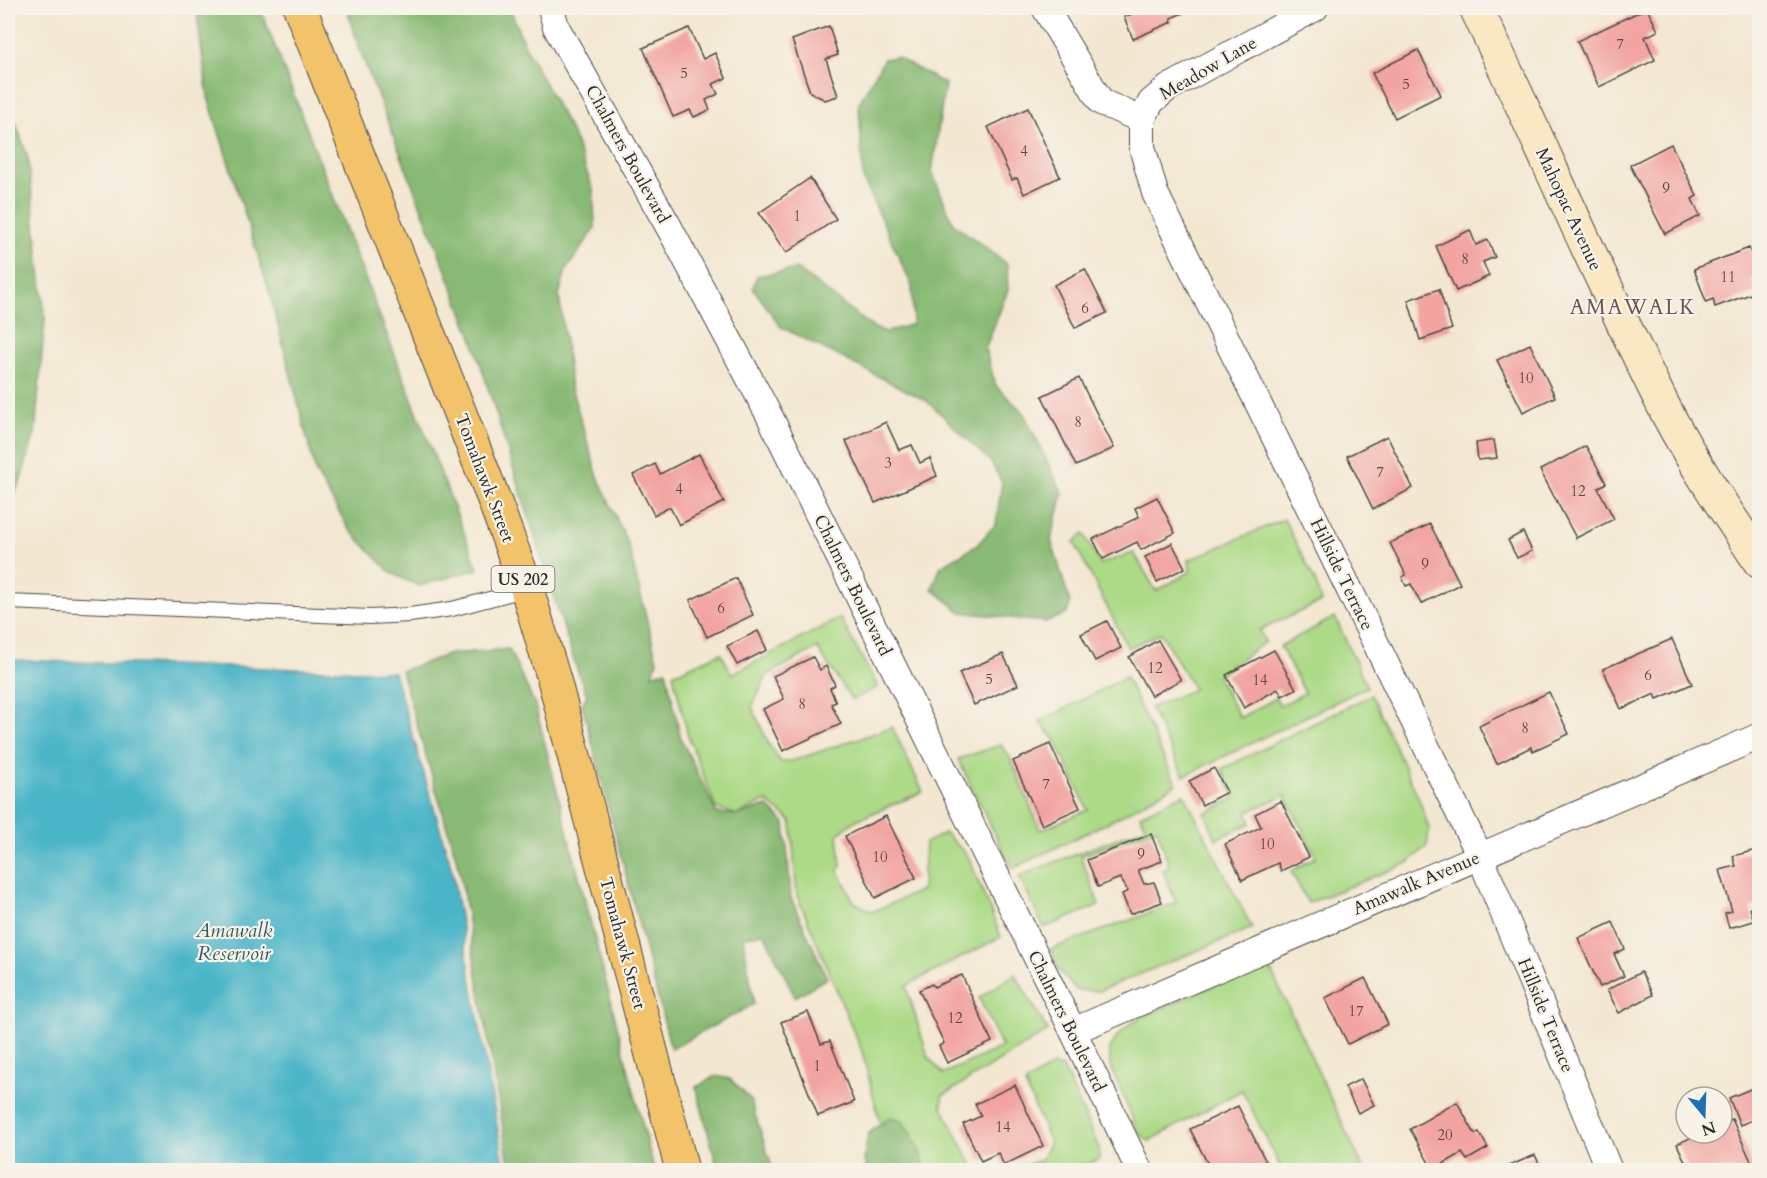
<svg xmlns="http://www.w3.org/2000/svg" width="1767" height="1178" viewBox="0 0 1767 1178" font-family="Cardo,serif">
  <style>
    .green { fill: #acda87; stroke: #6c8259; stroke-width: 1.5 }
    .forest { fill: #89ba74; stroke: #5a7250; stroke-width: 1.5 }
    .water { fill: #4bb5c8; stroke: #3b707a; stroke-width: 1.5 }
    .building { fill: #f2a4a1 }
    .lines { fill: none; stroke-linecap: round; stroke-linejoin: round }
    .lane-casing { stroke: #494744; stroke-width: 16 }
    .street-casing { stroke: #494744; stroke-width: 28 }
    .secondary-casing { stroke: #494744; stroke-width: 35 }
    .primary-casing { stroke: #494744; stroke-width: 35 }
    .lane { stroke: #fff; stroke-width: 14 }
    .street { stroke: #fff; stroke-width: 26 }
    .secondary { stroke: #fae7c3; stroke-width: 33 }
    .primary { stroke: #f2c36a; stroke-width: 33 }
    .labels { text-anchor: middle; stroke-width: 4.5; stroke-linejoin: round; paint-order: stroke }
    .number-label { font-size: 15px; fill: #5d4948 }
    .shield { fill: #f7f3e8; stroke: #686764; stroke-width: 1.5 }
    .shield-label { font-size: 16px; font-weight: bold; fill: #2b2b2b }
    .street-label { font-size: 18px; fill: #2b2b2b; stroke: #f7f3e8 }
    .water-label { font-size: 20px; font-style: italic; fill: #365b62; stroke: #f7f3e8 }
    .quarter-label { font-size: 21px; letter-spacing: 1.5px; fill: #715554; stroke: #f7f3e8 }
  </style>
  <rect width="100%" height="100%" fill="#f7f3e8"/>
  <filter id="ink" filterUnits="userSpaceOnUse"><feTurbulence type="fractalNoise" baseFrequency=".0167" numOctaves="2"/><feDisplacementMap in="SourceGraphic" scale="12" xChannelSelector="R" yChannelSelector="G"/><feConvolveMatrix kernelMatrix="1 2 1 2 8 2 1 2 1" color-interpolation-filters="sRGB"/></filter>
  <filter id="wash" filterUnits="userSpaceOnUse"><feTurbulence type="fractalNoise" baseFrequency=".008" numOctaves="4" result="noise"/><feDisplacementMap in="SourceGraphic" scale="24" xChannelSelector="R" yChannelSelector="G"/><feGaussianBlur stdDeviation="1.35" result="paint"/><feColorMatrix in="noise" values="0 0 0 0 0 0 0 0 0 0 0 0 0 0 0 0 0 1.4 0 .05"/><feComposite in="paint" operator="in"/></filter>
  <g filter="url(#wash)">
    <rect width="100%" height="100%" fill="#f3e7d1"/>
    <g class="green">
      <path d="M1284 519 1316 583 1321 602 1260 630 1265 642 1217 676 1240 718 1276 698 1280 706 1305 693 1280 646 1335 617 1367 687 1184 776 1150 708 1194 689 1161 633 1128 648 1074 542 1084 534 1100 564 1134 553 1156 591 1190 572 1189 560Z"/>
      <path d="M840 618 878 687 852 700 817 648 767 675 752 707 769 745 781 762 792 761 892 727 923 792 854 821 838 835 841 867 838 870 854 902 872 912 922 890 925 843 945 833 968 856 1001 937 906 986 928 1057 943 1074 1002 1047 979 998 1015 974 1048 1031 942 1096V1107L975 1170H892L862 1051 797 895 791 821 766 801 737 815 716 808 688 736 673 674 721 653 732 674Z"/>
      <path d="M1126 677 1176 784 1119 817 1012 869 958 759 1001 745 1010 757 1040 830 1088 810 1054 738 1039 722Z"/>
      <path d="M1371 695 1420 801 1429 829 1427 846 1408 863 1308 903 1291 871 1316 857 1285 795 1247 812 1251 823 1216 839 1205 813 1235 798 1222 769Z"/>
      <path d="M1184 794 1252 928 1099 991 1076 990 1058 969 1051 949 1176 903 1163 871 1169 865 1157 828 1081 856 1099 905 1044 928 1019 876 1146 827 1140 815Z"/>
      <path d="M1267 962 1364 1170H1282L1242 1090 1149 1141 1138 1132 1110 1064V1048L1119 1034 1135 1020Z"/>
      <path d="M1052 1066 1063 1068 1099 1148V1159L1076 1170H1013L1041 1160 1050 1142 1025 1084Z"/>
    </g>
    <g class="forest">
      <path d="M196 8H260L478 569 419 586 391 573 349 529 316 473 270 294 208 97Z"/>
      <path d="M347 8H510L523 42 573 136 593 189 595 228 566 270 559 295 571 388 598 477 628 544 657 661 652 675 666 670 681 739 717 813 737 815 767 806 785 823 791 898 827 978 795 997 764 933 743 937 754 1004 671 1049 582 704 587 695 575 664 472 337 359 48Z"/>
      <path d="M896 57 945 84 932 172 953 223 1007 264 1008 290 985 349 996 386 1023 412 1063 494 1051 540 1070 602 1067 614 1045 622 961 612 932 589 941 566 976 546 996 524 1002 483 991 462 927 401 781 327 753 288 757 276 797 269 874 328 887 332 913 324 912 286 863 179 859 103 884 59Z"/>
      <path d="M8 112 14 118 28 158 45 318 35 433 20 483 8 502Z"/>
      <path d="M509 649 535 705 654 1170H510L459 868 401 671 450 654Z"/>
      <path d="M716 1076 730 1079 750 1099 773 1170H718L696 1087Z"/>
      <path d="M890 1117 903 1122 918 1146 926 1170H866L864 1158 868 1134Z"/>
    </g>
    <path class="water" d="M8 660 394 672 451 866 505 1170H8Z"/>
    <g id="blocks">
      <g class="building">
        <path d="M1129 8H1195L1171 18 1172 22 1133 39 1124 17 1132 14Z"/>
        <path d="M1647 8 1658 31 1645 37 1655 60 1599 87 1577 41Z"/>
        <path d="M829 26 838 55 826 59 838 96 825 100 810 92 792 40Z"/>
        <path d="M689 28 703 59 715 53 726 78 713 84 718 94 706 100 710 110 694 117 690 110 673 117 643 48Z"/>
        <path d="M1418 50 1441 95 1395 118 1372 73Z"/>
        <path d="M1028 108 1060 177 1024 194 1017 178 1012 180 988 127Z"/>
        <path d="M1671 144 1697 196 1692 199 1700 216 1665 234 1630 165Z"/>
        <path d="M810 178 836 219 786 253 759 213Z"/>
        <path d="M1470 230 1476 245 1488 240 1495 257 1483 262 1489 276 1456 291 1436 246Z"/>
        <path d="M1749 248 1759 276 1751 279 1756 292 1715 307 1713 299 1706 302 1694 269Z"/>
        <path d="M1085 269 1107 313 1075 328 1054 285Z"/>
        <path d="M1439 289 1452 329 1420 340 1408 300Z"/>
        <path d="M1530 344 1555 397 1523 412 1497 360Z"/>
        <path d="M1079 378 1114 448 1076 466 1042 396Z"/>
        <path d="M886 422 899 450 912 445 920 463 930 458 937 476 875 503 846 441Z"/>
        <path d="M1387 436 1413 488 1373 509 1347 456Z"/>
        <path d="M1494 440 1497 458 1478 460 1476 443Z"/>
        <path d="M1586 446 1606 483 1598 488 1614 519 1576 538 1540 470Z"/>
        <path d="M699 454 724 502 679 525 670 507 654 515 633 475 655 464 660 474Z"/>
        <path d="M1157 497 1175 533 1141 550 1137 542 1103 559 1093 539 1139 517 1135 508Z"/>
        <path d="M1430 524 1460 584 1421 604 1411 584 1406 586 1402 577 1406 575 1390 543Z"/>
        <path d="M1523 532 1532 551 1517 558 1508 540Z"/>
        <path d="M1172 543 1185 568 1157 582 1145 557Z"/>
        <path d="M736 578 753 615 707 637 690 600Z"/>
        <path d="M1107 621 1121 648 1095 661 1081 634Z"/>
        <path d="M758 631 767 650 737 665 727 646Z"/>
        <path d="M1672 639 1692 684 1657 699 1655 694 1621 709 1603 669Z"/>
        <path d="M1158 640 1181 680 1151 696 1129 657Z"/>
        <path d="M1274 650 1296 689 1282 696 1278 689 1244 708 1226 675Z"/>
        <path d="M1003 654 1018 685 974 705 959 673Z"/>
        <path d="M813 657 820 670 826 666 835 685 830 688 836 702 831 704 841 724 783 751 763 709 784 699 773 676Z"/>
        <path d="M1549 692 1569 734 1533 751 1531 747 1497 764 1479 726Z"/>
        <path d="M1050 744 1080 808 1042 825 1013 761Z"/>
        <path d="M1214 768 1227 792 1202 805 1189 781Z"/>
        <path d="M1281 801 1309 857 1281 871 1278 863 1242 880 1225 844 1261 827 1255 814Z"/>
        <path d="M886 816 916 878 875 898 845 836Z"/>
        <path d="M1151 834 1162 861 1138 870 1144 884 1154 882 1162 902 1130 914 1122 894 1128 891 1120 878 1098 887 1087 860Z"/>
        <path d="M1760 849V905L1750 908 1754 921 1729 928 1725 913 1732 911 1720 870 1736 866 1733 856Z"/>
        <path d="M1613 922 1625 949 1614 954 1624 976 1600 987 1578 938Z"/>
        <path d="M1641 972 1653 995 1619 1013 1607 990Z"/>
        <path d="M962 975 992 1042 947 1063 939 1046 944 1043 919 990 932 984 934 987Z"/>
        <path d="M1365 978 1388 1024 1348 1044 1325 998Z"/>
        <path d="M808 1012 821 1044 830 1041 854 1102 818 1116 781 1022Z"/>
        <path d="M1361 1079 1374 1105 1358 1113 1345 1087Z"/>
        <path d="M1015 1085 1043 1146 1004 1165 998 1153 981 1161 963 1124 981 1116 975 1104Z"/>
        <path d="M1760 1085V1117L1740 1125 1729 1098Z"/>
        <path d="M1457 1102 1475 1134 1479 1132 1488 1148 1467 1160 1462 1153 1433 1170 1410 1129Z"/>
        <path d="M1238 1106 1270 1170H1211L1190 1129Z"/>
        <path d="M1732 1119 1754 1168 1749 1170H1689L1677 1144 1701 1133H1722V1124Z"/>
        <path d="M1535 1155 1542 1170H1499Z"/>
      </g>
    </g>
  </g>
  <g filter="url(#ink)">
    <use href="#blocks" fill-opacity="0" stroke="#494744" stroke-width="1.5"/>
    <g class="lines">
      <defs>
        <path id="lane" d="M8 602 370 617 410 615 452 609 527 589"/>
        <g id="street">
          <path d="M551 8 556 27 670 229 770 417 1073 1031 1139 1170"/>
          <path d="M1045 8 1101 102 1142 120V147L1155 193 1480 856 1609 1170"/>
          <path d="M1142 120 1151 102 1168 88 1315 8"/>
          <path d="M1073 1031 1760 736"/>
        </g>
        <path id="secondary" d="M1476 8C1541 143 1600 281 1668 415 1695 466 1728 514 1760 562"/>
        <path id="primary" d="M300 8 493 497 527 589 555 683 682 1170"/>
      </defs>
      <use href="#lane" class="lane-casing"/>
      <use href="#street" class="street-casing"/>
      <use href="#secondary" class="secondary-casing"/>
      <use href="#primary" class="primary-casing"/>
      <use href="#lane" class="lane"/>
      <use href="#street" class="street"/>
      <use href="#secondary" class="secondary"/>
      <use href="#primary" class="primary"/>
    </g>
  </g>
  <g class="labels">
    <g class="number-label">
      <text x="1620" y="49">7</text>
      <text x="684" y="78">5</text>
      <text x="1406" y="89">5</text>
      <text x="1024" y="156">4</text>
      <text x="1666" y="193">9</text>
      <text x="797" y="221">1</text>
      <text x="1465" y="264">8</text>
      <text x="1728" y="282">11</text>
      <text x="1085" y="313">6</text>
      <text x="1526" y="383">10</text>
      <text x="1078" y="427">8</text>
      <text x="888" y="468">3</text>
      <text x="1380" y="477">7</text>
      <text x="679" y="494">4</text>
      <text x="1578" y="496">12</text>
      <text x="1425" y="569">9</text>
      <text x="721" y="613">6</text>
      <text x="1155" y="673">12</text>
      <text x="1648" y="680">6</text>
      <text x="989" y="684">5</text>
      <text x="1260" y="685">14</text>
      <text x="802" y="709">8</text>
      <text x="1525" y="733">8</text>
      <text x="1046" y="789">7</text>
      <text x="1267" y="849">10</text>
      <text x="1141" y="859">9</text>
      <text x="880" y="862">10</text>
      <text x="1356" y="1016">17</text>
      <text x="955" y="1023">12</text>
      <text x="817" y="1071">1</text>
      <text x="1003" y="1132">14</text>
      <text x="1445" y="1140">20</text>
    </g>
    <rect class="shield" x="491.5" y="566" width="63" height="26" rx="4.5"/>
    <g class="shield-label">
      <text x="523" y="585">US 202</text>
    </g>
    <g class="street-label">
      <text transform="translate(1208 68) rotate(-30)" y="6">Meadow Lane</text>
      <text transform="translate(628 154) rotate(61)" y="6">Chalmers Boulevard</text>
      <text transform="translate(1569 209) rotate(65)" y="6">Mahopac Avenue</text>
      <text transform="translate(485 478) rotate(69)" y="6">Tomahawk Street</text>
      <text transform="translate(1342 574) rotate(64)" y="6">Hillside Terrace</text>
      <text transform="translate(853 585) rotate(64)" y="6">Chalmers Boulevard</text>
      <text transform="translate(1416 883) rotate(-23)" y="6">Amawalk Avenue</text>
      <text transform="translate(623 943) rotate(75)" y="6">Tomahawk Street</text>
      <text transform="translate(1546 1015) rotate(68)" y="6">Hillside Terrace</text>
      <text transform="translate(1067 1021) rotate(64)" y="6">Chalmers Boulevard</text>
    </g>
    <g class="water-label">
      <text x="234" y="937">Amawalk<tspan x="234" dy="23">Reservoir</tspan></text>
    </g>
    <g class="quarter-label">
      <text x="1633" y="314">AMAWALK</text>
    </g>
  </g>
  <rect width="1767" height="1178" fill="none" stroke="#f7f3e8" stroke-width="30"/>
  <g transform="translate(1704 1115) rotate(161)"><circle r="28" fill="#f7f3e8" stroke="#a5a39c" stroke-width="1.5"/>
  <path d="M0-4.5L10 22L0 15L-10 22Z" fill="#1f6fb2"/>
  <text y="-9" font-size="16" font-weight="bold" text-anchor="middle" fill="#2b2b2b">N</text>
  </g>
</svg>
